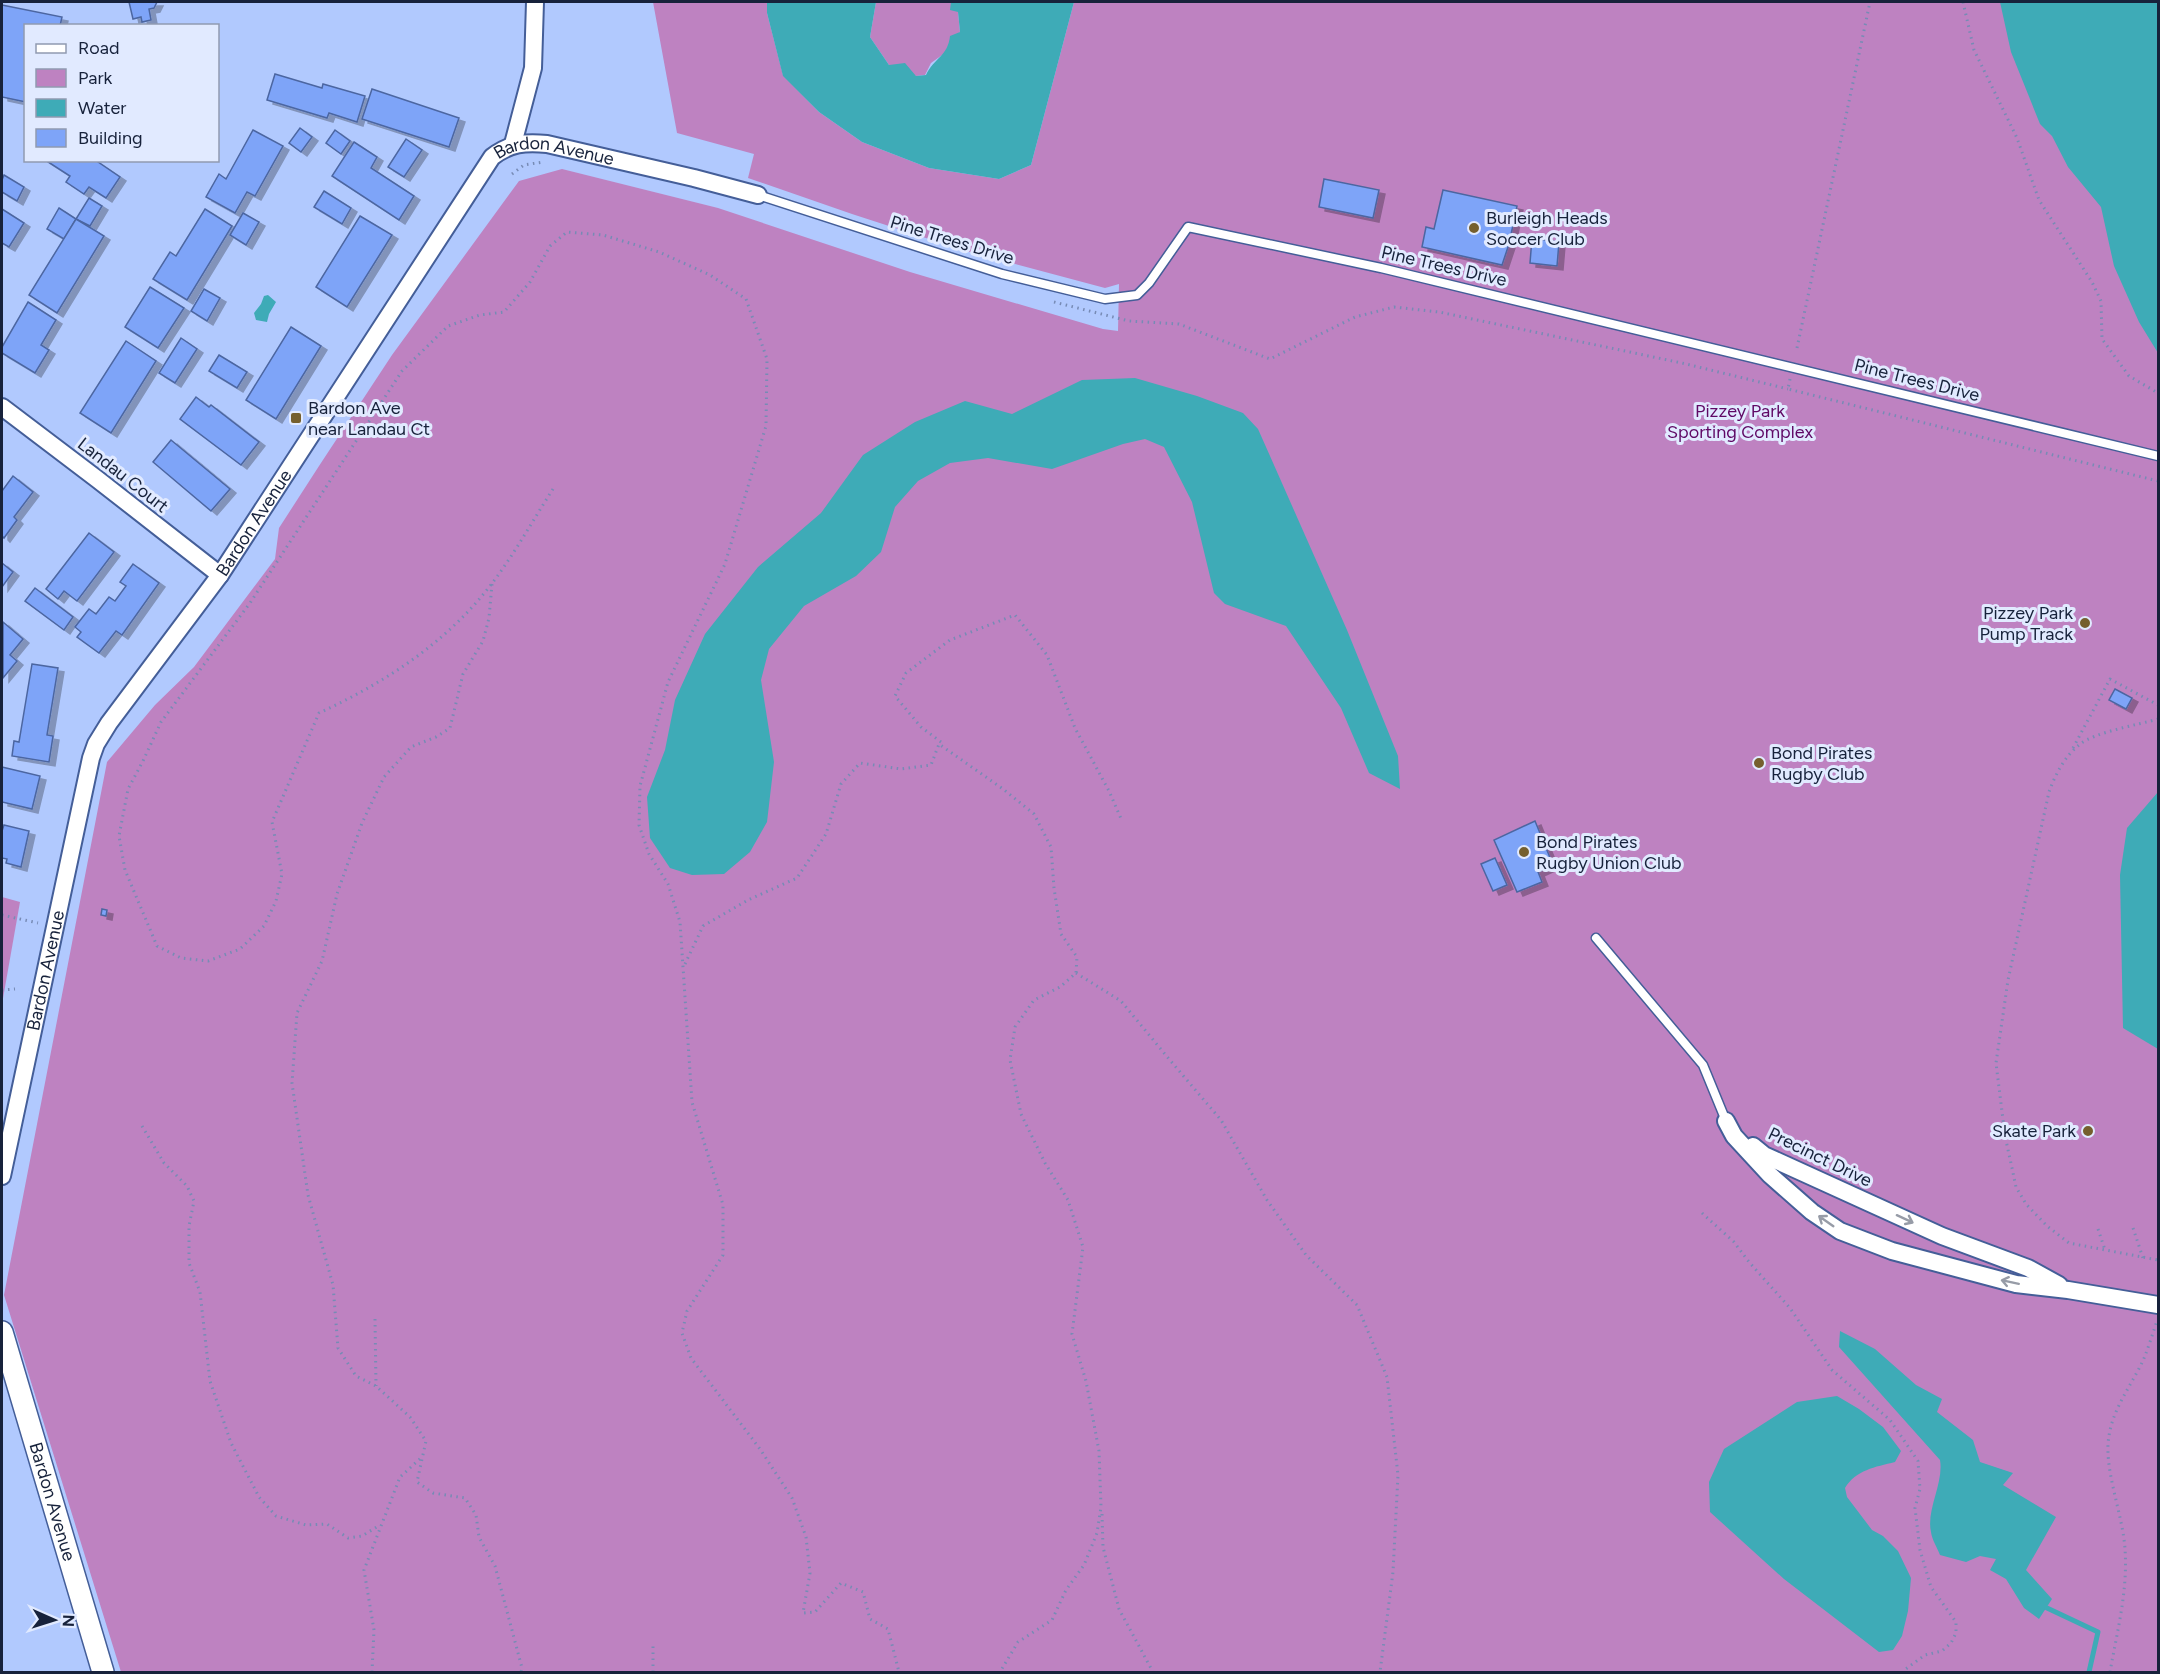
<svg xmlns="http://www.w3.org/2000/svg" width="2160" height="1674" viewBox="0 0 2160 1674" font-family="Figtree,sans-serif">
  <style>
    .green { fill: #be82c1 }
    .water { fill: #3eabb7 }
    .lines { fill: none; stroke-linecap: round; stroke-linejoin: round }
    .stream { stroke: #3eabb7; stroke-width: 5 }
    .building { fill: #7ea4f8; stroke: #4c66a1; stroke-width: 1.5; filter: url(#shadow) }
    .service-casing { stroke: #445e98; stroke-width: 11 }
    .minor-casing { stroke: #445e98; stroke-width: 20 }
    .tertiary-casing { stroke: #445e98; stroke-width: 24 }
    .path { stroke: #778bb5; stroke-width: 3; stroke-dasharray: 1.5 4.5; stroke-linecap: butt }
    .service { stroke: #fff; stroke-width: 8 }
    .minor { stroke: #fff; stroke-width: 16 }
    .tertiary { stroke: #fff; stroke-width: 21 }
    .oneway { stroke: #979ca7 }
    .poi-dot { fill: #755f2e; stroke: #e1eaff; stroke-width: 2 }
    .labels { text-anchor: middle; stroke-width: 6; stroke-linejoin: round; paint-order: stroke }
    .street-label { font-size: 18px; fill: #17223b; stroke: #e1eaff }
    .poi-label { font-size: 18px; fill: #17223b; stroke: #e1eaff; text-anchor: start }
    .park-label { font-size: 18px; fill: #5f0865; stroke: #e1eaff }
  </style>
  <defs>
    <filter id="shadow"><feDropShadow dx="6" dy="4" stdDeviation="0" flood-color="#0004"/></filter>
  </defs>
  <rect width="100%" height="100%" fill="#b1c9fe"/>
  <g class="green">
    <path d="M653 2H767V13L783 75 819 112 862 142 929 168 999 179 1031 165 1074 2H2158V1672H121L4 1295 107 762 155 705 194 667 275 559 279 528 319 466 392 355 519 181 562 169 718 208 910 272 1103 329 1118 331 1119 284 1105 288 966 251 852 214 748 178 754 154 677 133Z"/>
    <path d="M876 2H951L958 12 960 32 949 44 945 53 931 63 925 75 916 76 889 65 870 37Z"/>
    <path d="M2 897 20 902 2 1004Z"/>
  </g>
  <g class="water">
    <path d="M767 2H876L870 37 889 65 905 63 916 76 926 75C934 58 948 56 950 36L960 32 958 12 950 10 951 2H1074L1031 165 999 179 929 168 862 142 819 112 783 76 767 13Z"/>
    <path d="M2000 2H2158V353L2139 322 2114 266 2101 207 2068 167 2052 136 2040 124 2011 52Z"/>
    <path d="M268 295 276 302 269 314 267 322 256 320 254 313 261 304 264 296Z"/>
    <path d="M1135 378 1197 396 1243 413 1258 429 1347 630 1398 756 1400 789 1369 773 1341 708 1286 626 1225 604 1214 593 1192 502 1164 447 1145 439 1123 444 1052 469 988 458 950 463 918 481 895 507 881 552 856 576 804 606 769 649 761 680 774 762 767 822 750 852 724 874 692 875 670 868 650 838 647 797 665 750 675 700 705 634 758 567 821 513 863 455 915 422 965 401 1012 414 1082 380Z"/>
    <path d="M2158 792V1049L2123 1028 2120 875 2127 828Z"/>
    <path d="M1840 1331 1875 1349 1916 1385 1942 1399 1937 1412 1973 1440 1980 1462 2013 1473 2003 1485 2056 1517 2026 1570 2052 1599 2039 1619 2024 1608 2006 1579 1990 1570 1996 1559 1980 1556 1966 1562 1940 1555C1937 1547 1932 1540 1931 1532 1926 1510 1944 1483 1940 1460L1839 1347Z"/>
    <path d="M1837 1396 1859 1409 1883 1427 1901 1451 1895 1462C1875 1467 1856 1470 1845 1488L1847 1497 1872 1530 1883 1536 1898 1551 1911 1578 1908 1611 1902 1636 1893 1650 1879 1652 1784 1579 1710 1512 1709 1482 1724 1449 1797 1402Z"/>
  </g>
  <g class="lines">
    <path class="stream" d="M2047 1608 2098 1632 2089 1672"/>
  </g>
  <g class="building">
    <path d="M129 2H157L154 8 149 9 151 20 142 22 141 17 133 19Z"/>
    <path d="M2 5 62 17 60 26H26V102L2 97Z"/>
    <path d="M275 74 322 88 323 84 365 96 357 122 329 113 327 118 267 100Z"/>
    <path d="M372 89 459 118 449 147 362 119Z"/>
    <path d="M300 128 312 137 301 152 289 143Z"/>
    <path d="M253 130 283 146 255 196 247 192 235 213 206 197 219 174 226 179Z"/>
    <path d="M335 130 350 141 341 154 326 143Z"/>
    <path d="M406 139 422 150 404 177 388 167Z"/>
    <path d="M354 142 377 157 371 168 414 196 399 220 332 176Z"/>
    <path d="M45 160H95L120 177 106 198 89 187 84 194 66 182 70 176Z"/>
    <path d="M4 175 24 187 17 201 2 192V180Z"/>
    <path d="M1324 179 1379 190 1373 218 1319 207Z"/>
    <path d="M1443 190 1517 206 1509 244 1502 265 1422 247 1426 227 1434 229Z"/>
    <path d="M324 191 351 208 342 224 314 207Z"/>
    <path d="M89 198 102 206 90 226 76 219Z"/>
    <path d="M59 208 76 219 64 239 47 229Z"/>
    <path d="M2 209 24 223 9 247 2 243Z"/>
    <path d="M205 209 232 226 187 300 153 279 170 252 176 256Z"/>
    <path d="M243 213 259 222 246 245 230 235Z"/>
    <path d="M360 216 392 235 347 307 316 287Z"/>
    <path d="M76 219 104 236 57 313 29 295Z"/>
    <path d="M1532 238 1559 242 1557 266 1530 263Z"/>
    <path d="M150 287 184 308 158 348 125 327Z"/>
    <path d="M204 289 220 298 207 321 191 311Z"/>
    <path d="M28 302 56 320 41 345 49 350 35 373 2 353V347Z"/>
    <path d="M291 327 321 346 276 419 246 400Z"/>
    <path d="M181 338 197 349 175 383 159 373Z"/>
    <path d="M126 341 156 361 111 433 80 413Z"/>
    <path d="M219 355 247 372 237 388 209 371Z"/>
    <path d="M196 397 209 407 211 405 259 442 241 465 180 419Z"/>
    <path d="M171 440 230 489 211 511 153 462Z"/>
    <path d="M13 476 33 492 14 517 17 520 4 538 2 536V491Z"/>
    <path d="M89 533 114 552 77 601 64 591 58 599 46 589Z"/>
    <path d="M2 563 13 572 2 587Z"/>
    <path d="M133 564 159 583 122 635 116 631 99 653 77 637 81 632 75 627 89 609 96 614 109 597 115 601 126 586 120 582Z"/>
    <path d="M35 588 73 617 64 630 25 601Z"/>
    <path d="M3 622 23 639 10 655 17 661 3 678Z"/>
    <path d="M32 664 58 668 47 735 53 736 49 762 12 756 14 741 19 742Z"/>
    <path d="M2115 689 2132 698 2126 709 2109 700Z"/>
    <path d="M2 767 40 776 32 809 2 802Z"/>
    <path d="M1535 821 1553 865 1538 872 1542 882 1517 892 1494 840Z"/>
    <path d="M4 825 29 831 21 867 6 863 7 859 2 858V831Z"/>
    <path d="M1495 858 1507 885 1493 891 1481 864Z"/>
    <path d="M102 909 107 910 106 916 101 915Z"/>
  </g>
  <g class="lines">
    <defs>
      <g id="service">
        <path d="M758 195 1002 274 1105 299 1137 295 1149 283 1188 227 1381 268 2158 456"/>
        <path d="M1596 938 1703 1065 1726 1121"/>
      </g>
      <g id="minor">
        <path d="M513 144 533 68 535 2"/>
        <path d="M2 407 97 479 220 575"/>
        <path d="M1726 1121 1734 1136 1770 1175 1812 1212 1840 1231 1892 1251 2016 1284 2068 1290 2158 1305"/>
        <path d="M1753 1146 1764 1155 1942 1236 2028 1268 2059 1285"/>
        <path id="s1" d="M2 1176 91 758 96 744 109 723 220 575 492 157C510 143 525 142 547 144L694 178 758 195"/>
      </g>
      <g id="tertiary">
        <path id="s2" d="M2 1332 103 1672"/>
      </g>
    </defs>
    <use href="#service" class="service-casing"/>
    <use href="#minor" class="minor-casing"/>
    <use href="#tertiary" class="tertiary-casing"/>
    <g class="path">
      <path d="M1963 2 1974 50 2017 138 2039 200 2092 282 2101 301 2102 339 2129 376 2158 393"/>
      <path d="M512 174 524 165 543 162"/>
      <path d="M1054 302 1129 321 1179 324 1270 359 1355 317 1394 307 1439 312 1682 363 1788 389"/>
      <path d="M1797 348 1870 2"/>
      <path d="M1790 379 1788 389 2158 481"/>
      <path d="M553 489C533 520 515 553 493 582 448 642 386 682 319 713L272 822 282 874 276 901 264 926 240 949 208 961 181 958 157 946 125 870 119 836 128 789 143 761 161 722 250 603 402 371 448 326 480 315 504 312 530 282 550 246 567 232 603 235 659 252 710 275 746 299 767 359 766 426 725 564 668 682 640 786 639 825 649 854 668 884 680 922 692 1102 723 1205V1255L687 1311 682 1333 691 1358 760 1449 792 1498 806 1537 810 1573 803 1613 815 1612 841 1583 863 1592 870 1619 888 1629 899 1672"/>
      <path d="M492 584 489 618 483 641 463 674 450 728 436 737 411 747 384 777 362 823 337 894 322 961 297 1013 292 1083 308 1195 333 1285 338 1348 356 1376 376 1386 410 1417 426 1441 417 1482 433 1493 465 1498 476 1515 479 1537 495 1566 522 1668 521 1672"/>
      <path d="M2158 719C2138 725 2094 732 2079 745 2065 756 2055 775 2049 792L2008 980 1996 1063 2005 1136 2012 1168 2016 1187 2026 1204 2047 1226 2069 1243 2158 1260"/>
      <path d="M941 742 921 727 895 696 906 673 950 640 1015 615 1047 655 1075 728 1109 791 1122 821"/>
      <path d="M2073 748 2110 679 2158 705"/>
      <path d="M2 915 38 923"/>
      <path d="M685 964 703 926 748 900 797 878 826 834 841 784 860 763 901 769 931 765 939 744 1003 789 1034 814 1051 847 1054 888 1061 934 1077 957 1076 973 1060 987 1034 1000 1015 1027 1010 1060 1021 1114 1045 1163 1068 1200 1083 1247 1072 1334 1086 1381 1099 1451 1101 1507 1097 1533 1084 1565 1066 1590 1052 1620 1018 1642 1000 1672"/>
      <path d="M1076 973 1121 1001 1169 1059 1221 1120 1267 1200 1306 1255 1357 1305 1387 1377 1398 1475 1393 1572 1380 1672"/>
      <path d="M2 990 15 989"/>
      <path d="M142 1126 164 1163 187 1186 194 1201 189 1226V1263L200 1292 210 1381 231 1443 259 1497 276 1516 306 1525 327 1524 348 1538 362 1536 380 1525"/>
      <path d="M1702 1213 1734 1242 1749 1262 1790 1308 1832 1370 1890 1420 1918 1461 1920 1489 1915 1508 1920 1550 1931 1587 1956 1622V1633L1951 1643 1942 1651 1925 1655 1903 1671"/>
      <path d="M2133 1228 2143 1258"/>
      <path d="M2098 1229 2105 1250"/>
      <path d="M375 1319 376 1386"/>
      <path d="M1102 1514 1103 1547 1119 1609 1153 1672"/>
      <path d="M372 1672 374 1630 364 1570 400 1477 421 1458"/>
      <path d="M653 1672V1642"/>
      <path d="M2110 1672C2117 1632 2128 1591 2125 1549 2123 1515 2103 1467 2109 1436 2113 1407 2134 1382 2145 1356 2149 1345 2153 1333 2157 1321"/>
    </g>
    <use href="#service" class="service"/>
    <use href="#minor" class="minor"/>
    <use href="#tertiary" class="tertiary"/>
  </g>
  <defs><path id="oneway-shaft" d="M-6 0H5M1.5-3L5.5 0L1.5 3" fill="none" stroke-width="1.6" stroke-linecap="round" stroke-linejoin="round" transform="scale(1.5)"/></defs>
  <g class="oneway">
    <use href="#oneway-shaft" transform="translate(1905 1219) rotate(25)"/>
    <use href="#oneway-shaft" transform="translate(1826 1221) rotate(-145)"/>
    <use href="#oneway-shaft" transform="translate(2010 1282) rotate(-168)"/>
  </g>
  <g class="poi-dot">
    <circle cx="1474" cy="228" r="6"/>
    <rect x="290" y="412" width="12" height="12" rx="3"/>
    <circle cx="2085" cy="623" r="6"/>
    <circle cx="1759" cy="763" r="6"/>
    <circle cx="1524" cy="852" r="6"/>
    <circle cx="2088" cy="1131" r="6"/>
  </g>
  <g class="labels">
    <g class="street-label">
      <text dy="6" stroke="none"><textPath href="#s1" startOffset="1216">Bardon Avenue</textPath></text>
      <text transform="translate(952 240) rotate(17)" y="6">Pine Trees Drive</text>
      <text transform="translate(1444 266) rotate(13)" y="6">Pine Trees Drive</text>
      <text transform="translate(1917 380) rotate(14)" y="6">Pine Trees Drive</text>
      <text transform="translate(123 475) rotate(38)" y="6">Landau Court</text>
      <text dy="6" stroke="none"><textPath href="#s1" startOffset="714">Bardon Avenue</textPath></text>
      <text dy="6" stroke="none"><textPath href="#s1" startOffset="210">Bardon Avenue</textPath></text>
      <text transform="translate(1820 1157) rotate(26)" y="6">Precinct Drive</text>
      <text dy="6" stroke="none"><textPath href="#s2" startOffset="177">Bardon Avenue</textPath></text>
    </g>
    <g class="poi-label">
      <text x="1486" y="224">Burleigh Heads<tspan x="1486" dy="21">Soccer Club</tspan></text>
      <text x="308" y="414">Bardon Ave<tspan x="308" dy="21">near Landau Ct</tspan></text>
      <text x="2073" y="619" text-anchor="end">Pizzey Park<tspan x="2073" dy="21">Pump Track</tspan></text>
      <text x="1771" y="759">Bond Pirates<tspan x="1771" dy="21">Rugby Club</tspan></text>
      <text x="1536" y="848">Bond Pirates<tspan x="1536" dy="21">Rugby Union Club</tspan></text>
      <text x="2076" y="1137" text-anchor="end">Skate Park</text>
    </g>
    <g class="park-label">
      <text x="1740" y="417">Pizzey Park<tspan x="1740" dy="21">Sporting Complex</tspan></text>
    </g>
  </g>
  <rect width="2160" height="1674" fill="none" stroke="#17223b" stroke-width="6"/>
  <rect x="24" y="24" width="195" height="138" fill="#e1eaff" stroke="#909ab1" stroke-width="1.5"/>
  <rect x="36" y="44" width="30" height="9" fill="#ffffff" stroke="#909ab1" stroke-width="1.5"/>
  <text x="78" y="54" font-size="18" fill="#17223b">Road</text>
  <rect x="36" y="69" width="30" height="18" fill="#be82c1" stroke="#909ab1" stroke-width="1.5"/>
  <text x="78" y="84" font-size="18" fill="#17223b">Park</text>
  <rect x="36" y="99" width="30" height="18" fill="#3eabb7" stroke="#909ab1" stroke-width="1.5"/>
  <text x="78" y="114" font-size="18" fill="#17223b">Water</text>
  <rect x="36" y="129" width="30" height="18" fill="#7ea4f8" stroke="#909ab1" stroke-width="1.5"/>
  <text x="78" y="144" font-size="18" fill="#17223b">Building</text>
  <g transform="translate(54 1620) rotate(93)" stroke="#e1eaff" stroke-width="4.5" paint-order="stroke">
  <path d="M0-4.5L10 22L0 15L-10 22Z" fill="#17223b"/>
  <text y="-9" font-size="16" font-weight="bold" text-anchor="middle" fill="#17223b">N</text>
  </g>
</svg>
